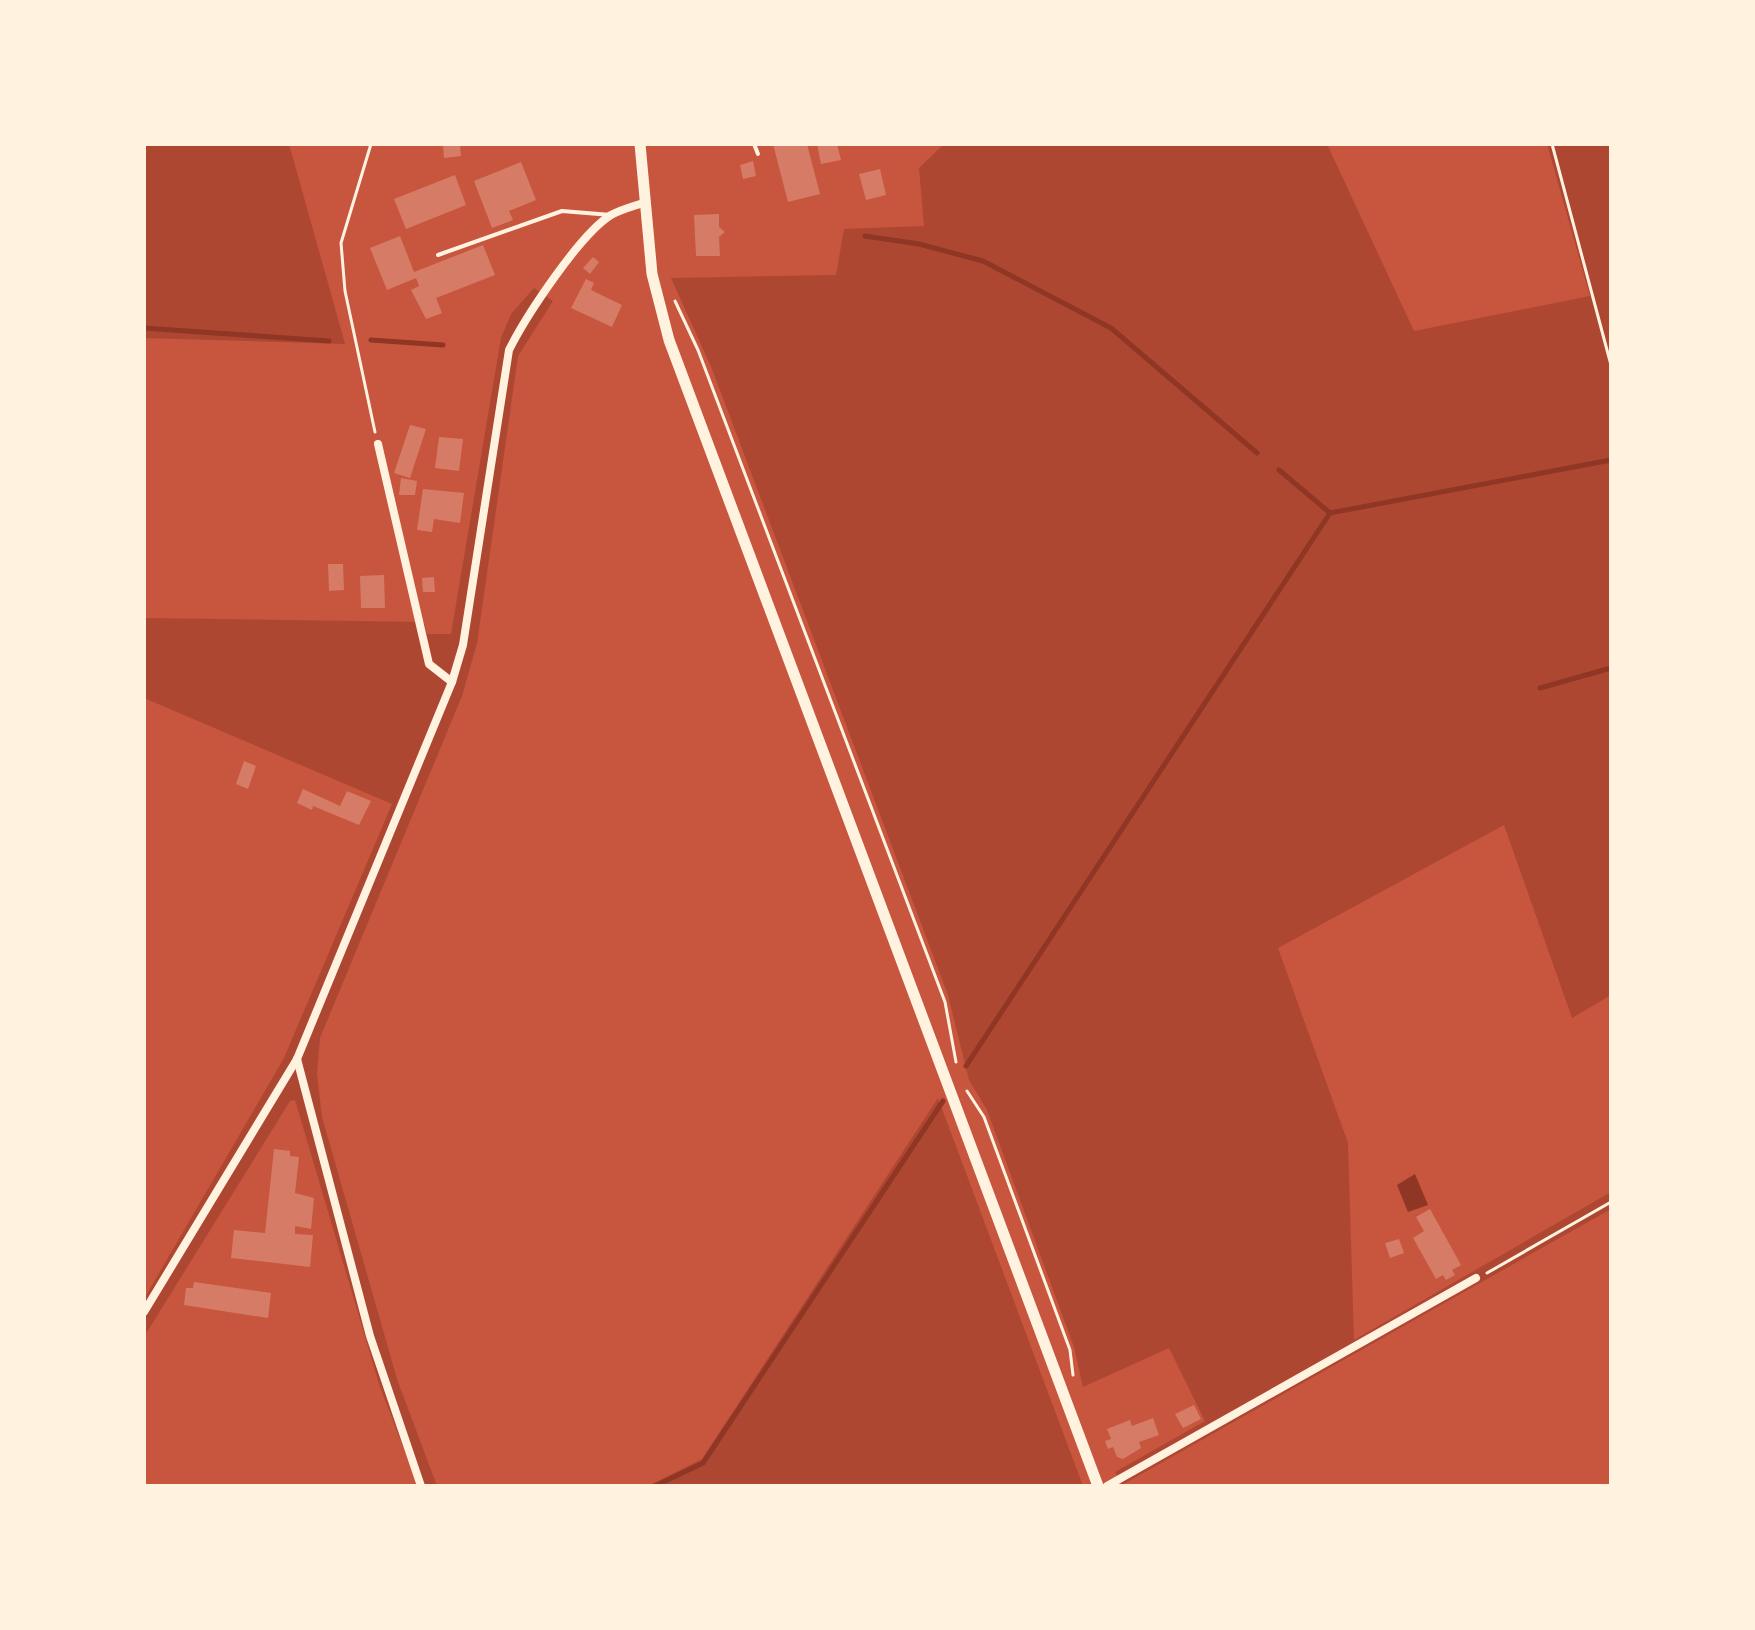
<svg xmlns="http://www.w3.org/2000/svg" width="1755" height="1630" viewBox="0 0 1755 1630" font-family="'Playfair Display',serif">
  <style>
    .green { fill: #ae4732 }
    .water { fill: #8f3625 }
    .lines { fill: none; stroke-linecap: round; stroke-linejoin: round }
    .stream { stroke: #8f3625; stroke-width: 5 }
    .building { fill: #d67c66 }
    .path { stroke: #fff3e0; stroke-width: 3 }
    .service { stroke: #fff3e0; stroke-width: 4 }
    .minor { stroke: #fff3e0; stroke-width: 8 }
    .tertiary { stroke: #fff3e0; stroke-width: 11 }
  </style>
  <rect width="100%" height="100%" fill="#c8553d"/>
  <g class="green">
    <path d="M144 144H289L345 344 144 338Z"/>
    <path d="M944 144H1327L1414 331 1590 296 1547 144H1611V995L1572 1018 1504 825 1278 948 1348 1143 1354 1340 1611 1192V1209L1122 1485 1115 1472 1205 1421 1169 1348 1083 1387 1074 1347 987 1110 969 1080 948 995 712 369 671 278 836 275 844 229 924 226 919 168Z"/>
    <path d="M534 288 553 301 518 356 477 643 462 696 320 1038 317 1074 322 1117 397 1379 437 1486H418L379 1384 295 1100 290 1101 144 1337V1299L284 1058 392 804 144 698V618L424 622 427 634H451L501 338 511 314Z"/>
    <path d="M938 1098 1083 1486H648L702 1459Z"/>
  </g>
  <path class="water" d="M1415 1174 1428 1205 1408 1212 1397 1185Z"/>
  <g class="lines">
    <g class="stream">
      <path d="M865 236 919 244 983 261 1111 328 1257 453"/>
      <path d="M144 328 329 341"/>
      <path d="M371 340 443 345"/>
      <path d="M1279 470 1330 513"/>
      <path d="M1540 688 1611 668"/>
      <path d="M966 1066 1330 513 1611 460"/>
      <path d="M655 1486 703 1463 943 1101"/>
    </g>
  </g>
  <g class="building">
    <path d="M443 144H460L461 156 444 158Z"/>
    <path d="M773 144H807L820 194 788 202Z"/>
    <path d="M817 144H837L841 160 821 164Z"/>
    <path d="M753 161 756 176 743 179 740 165Z"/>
    <path d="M521 162 536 200 509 211 513 220 492 228 474 181Z"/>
    <path d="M880 169 886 195 866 200 859 174Z"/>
    <path d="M455 175 466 205 406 229 394 199Z"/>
    <path d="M719 214V227L725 232 719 237 720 256H696L694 215Z"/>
    <path d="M400 236 414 272 483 245 495 275 436 298 442 313 426 319 411 290 419 286 416 278 387 290 370 248Z"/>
    <path d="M593 257 599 262 590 274 583 268Z"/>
    <path d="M586 279 594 283 591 290 622 305 612 327 571 308Z"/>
    <path d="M410 425 426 429 410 478 394 473Z"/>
    <path d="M439 437 463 439 459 471 435 468Z"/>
    <path d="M401 478 417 481 415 495H399Z"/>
    <path d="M423 489 464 493 460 523 434 519 432 532 417 530Z"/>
    <path d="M328 564H343L344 590 329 591Z"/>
    <path d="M384 575 385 608H361L360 576Z"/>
    <path d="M434 577 435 592H423L422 578Z"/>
    <path d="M244 761 256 766 248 789 236 784Z"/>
    <path d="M303 789 340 806 347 791 371 801 359 825 313 806 312 810 297 803Z"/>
    <path d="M274 1149 290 1151V1156L299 1157 295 1193 314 1198 311 1229 295 1226V1234L313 1235 310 1267 231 1258 234 1230 265 1233Z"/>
    <path d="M1430 1209 1461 1265 1452 1270 1455 1275 1446 1280 1443 1275 1436 1279 1413 1238 1424 1231 1416 1217Z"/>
    <path d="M1399 1239 1404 1253 1390 1258 1385 1243Z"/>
    <path d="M194 1282 271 1293 268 1318 184 1305 186 1288H193Z"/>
    <path d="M1194 1405 1201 1419 1183 1428 1175 1414Z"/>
    <path d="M1153 1418 1159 1435 1139 1442 1141 1448 1123 1459 1117 1457 1113 1447 1108 1449 1105 1441 1111 1439 1107 1429 1130 1420 1132 1426Z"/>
  </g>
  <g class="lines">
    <g class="path">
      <path d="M371 144 341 243 345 291 375 432"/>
      <path d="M1552 144 1611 365"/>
      <path d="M675 301 698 350 945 1002 956 1062"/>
      <path d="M967 1091 984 1117 1070 1350 1073 1375"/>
      <path d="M1487 1273 1611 1202"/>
    </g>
    <g class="service">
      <path d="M754 144 758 154"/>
      <path d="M438 255 562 211 611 215"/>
    </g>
    <g class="minor">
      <path d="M378 444 429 664 452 682"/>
      <path d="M297 1059 370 1336 421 1486"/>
      <path d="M144 1312 297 1059 452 682 463 645 509 350C526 316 580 234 611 215 622 209 635 206 646 202"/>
      <path d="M1107 1486 1476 1278"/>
    </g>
    <path class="tertiary" d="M640 144 652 274 669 340 1098 1486"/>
  </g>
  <rect width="1755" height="1630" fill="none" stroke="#fff3e0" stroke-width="292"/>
</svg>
